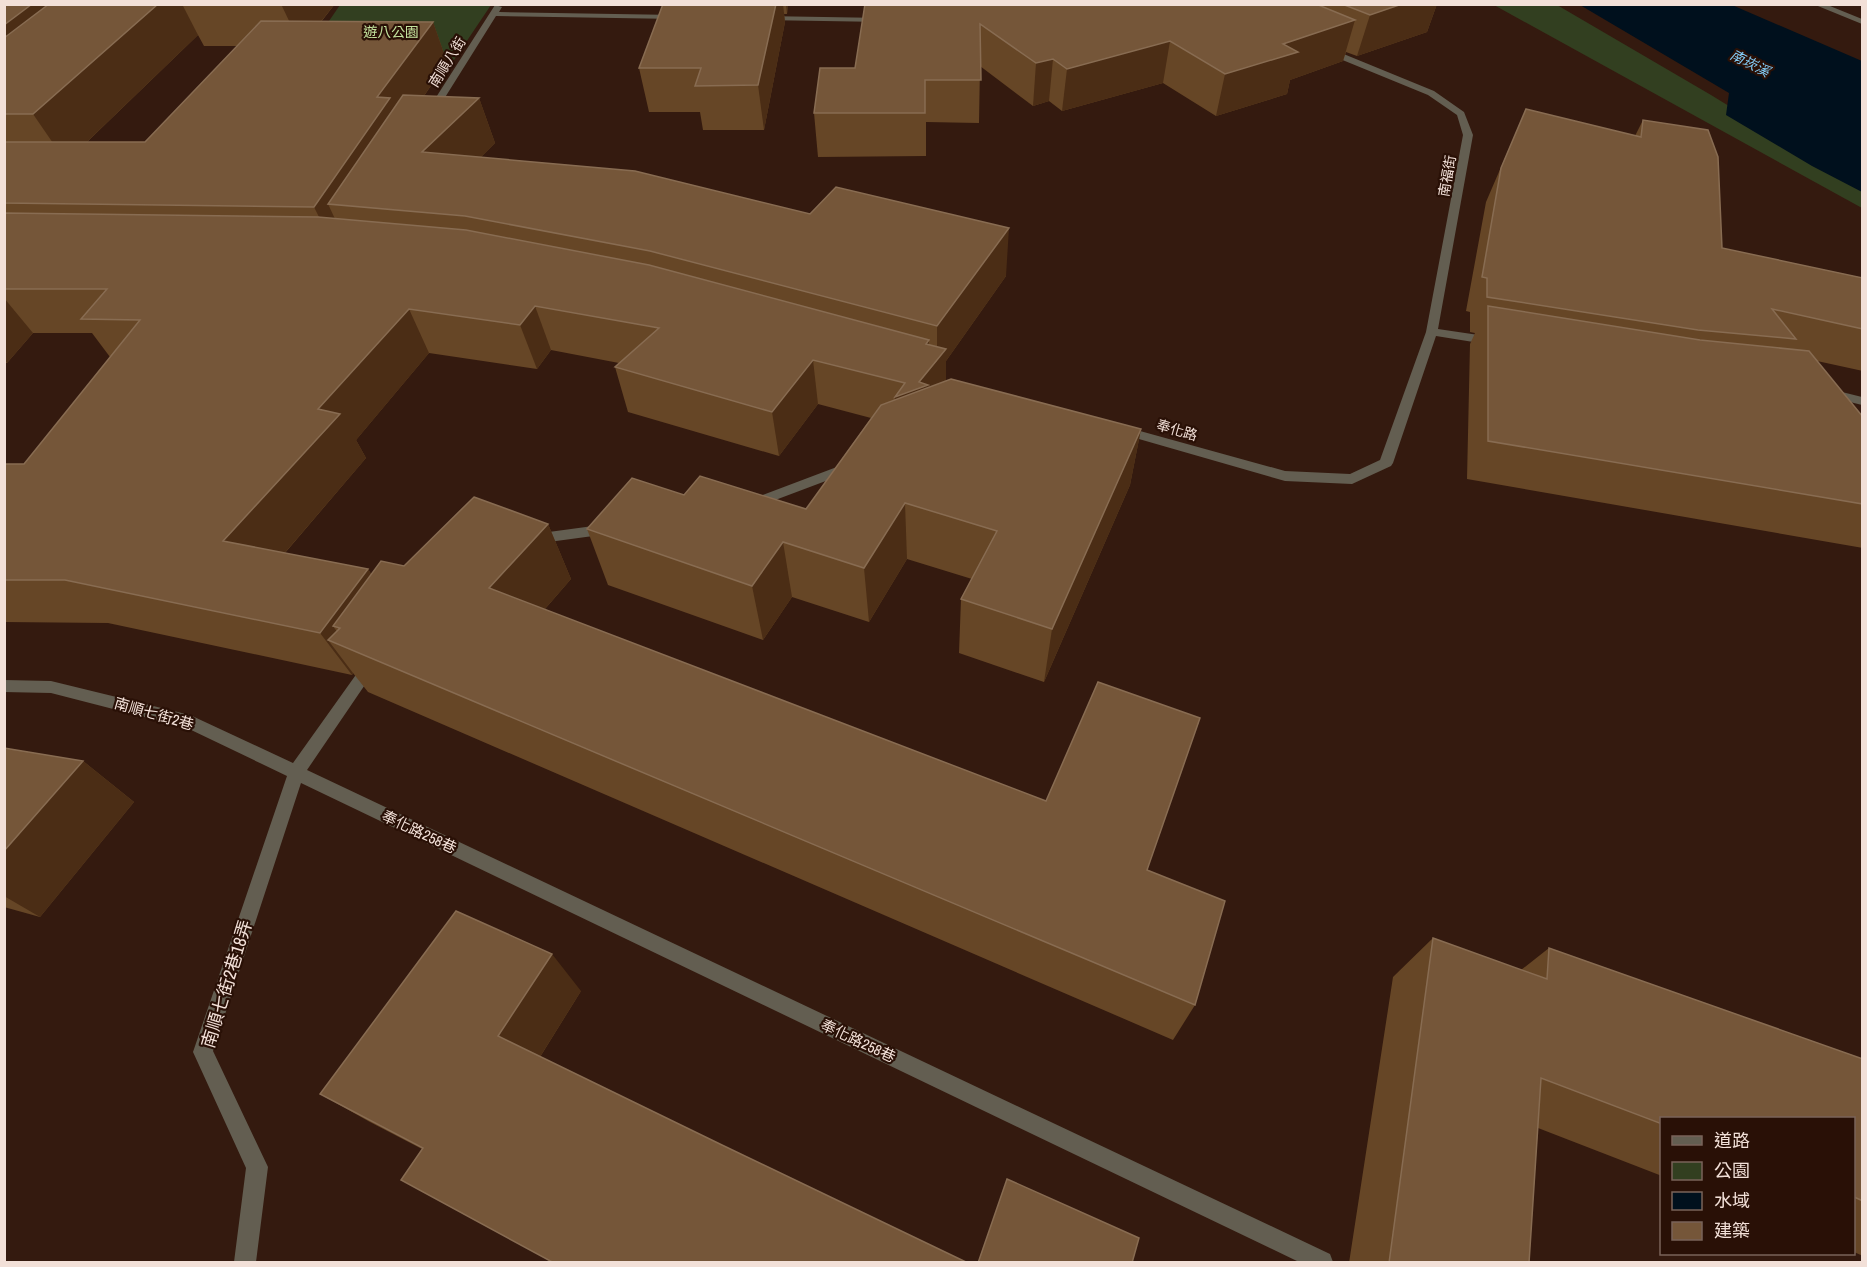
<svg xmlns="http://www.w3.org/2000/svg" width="1867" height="1267" viewBox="0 0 1867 1267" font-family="'Archivo Narrow','Noto Sans TC',sans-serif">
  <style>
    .green { fill: #323f20 }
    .water { fill: #00101d }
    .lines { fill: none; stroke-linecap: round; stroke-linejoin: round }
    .minor { fill: #635e51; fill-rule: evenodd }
    .wall { fill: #664626; fill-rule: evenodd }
    .shaded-wall { fill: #4b2d15 }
    .building { fill: #755639; stroke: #886c52; stroke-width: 1.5 }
    .labels { text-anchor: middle; stroke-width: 4.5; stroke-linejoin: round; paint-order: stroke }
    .far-park-label { font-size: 14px; fill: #c3e29d; stroke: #291006 }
    .far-street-label { font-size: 14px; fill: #f2e0d8; stroke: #291006 }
    .far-water-label { font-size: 14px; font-style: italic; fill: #83cdf8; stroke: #291006 }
    .street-label { font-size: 15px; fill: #f2e0d8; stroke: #291006 }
    .near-street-label { font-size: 18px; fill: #f2e0d8; stroke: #291006 }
  </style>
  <rect width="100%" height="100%" fill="#341a0f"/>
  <g class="green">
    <path d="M340 5H491L454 60H291L329 21Z"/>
    <path d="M1494 5H1557L1711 95 1862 188V208Z"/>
  </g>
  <path class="water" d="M1580 5H1732L1862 61V192L1812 166 1726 115 1729 93Z"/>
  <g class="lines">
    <g class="minor">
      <path d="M1813 4H1825L1862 19V24Z"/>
      <path d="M495 5 502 7 499 12 677 15 681 17 677 19 496 16 434 115H428L426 113Z"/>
      <path d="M764 16 884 18 888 20 884 22 761 20 760 18Z"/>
      <path d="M1323 48H1329L1434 91 1464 112 1473 135 1438 329 1492 337 1498 341 1492 345 1436 336 1393 463 1391 466 1352 484 1285 481 1118 433 1116 430 1122 426 1285 471 1350 474 1380 460 1426 332 1463 135 1457 115 1428 95 1323 52Z"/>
      <path d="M1826 388 1862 397V405L1822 395 1820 392Z"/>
      <path d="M850 462 857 467 855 470 757 507 752 509 745 504 747 501Z"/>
      <path d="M608 524 615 529 608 534 534 544 527 539 534 534Z"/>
      <path d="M370 660 375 662 378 666 375 670 307 770 1330 1254 1333 1262H1299L301 783 213 1051 268 1167 256 1262H234L246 1168 193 1052 287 776 187 728 51 693 4 692V680L51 681 190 715 293 763 365 662Z"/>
    </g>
  </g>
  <g class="wall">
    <path d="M4 4H335L321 22H433L447 62 424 96 479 98 495 143 481 157 1006 276 946 361V381L1141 429 1130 485 1044 682 959 653 961 599 972 579 907 559 869 622 792 597 763 640 608 585 587 529 684 495 806 509 871 418 818 404 779 456 628 412 615 367 619 363 551 350 537 369 429 353 356 440 366 458 285 553 368 569 371 574 404 566 548 524 571 579 545 609 1147 870 1195 1005 1173 1040 368 692 353 673 352 675 108 623 4 622V464H24L110 357 92 333H33L7 363H4ZM198 35 204 46H237L145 142H87Z"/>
    <path d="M663 4H788L787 14H784L785 22 764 130H703L700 112H649L639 68Z"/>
    <path d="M865 4H1437L1427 32 1357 56 1346 52 1343 61 1290 80 1287 94 1216 116 1163 83 1062 111 1049 101 1033 106 980 66 979 123 926 122V156L818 157 814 113 855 68Z"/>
    <path d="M1526 109 1635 136 1643 120 1722 248 1863 278V371L1817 361 1863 417V548L1467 479 1470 344 1475 333 1470 332V312L1466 311 1486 202Z"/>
    <path d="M4 748 83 761 134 802 40 917 4 907Z"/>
    <path d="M1433 938 1521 970 1549 948 1863 1059V1256L1854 1252V1119H1662V1176L1538 1128 1529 1263H1349L1393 977Z"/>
    <path d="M581 991 540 1057 422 1149 370 1122 320 1094Z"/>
  </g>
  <g class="shaded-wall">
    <path d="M32 4H91L4 96V25Z"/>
    <path d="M158 4H182L198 35 66 162 33 114Z"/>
    <path d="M281 4H335L301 46Z"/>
    <path d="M776 4H783L785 22 764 130 758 85Z"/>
    <path d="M786 4H788L787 14Z"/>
    <path d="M1402 4H1437L1427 32 1357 56 1370 15Z"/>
    <path d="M1355 20 1343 61 1290 80 1287 94 1216 116 1225 74 1283 44Z"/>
    <path d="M433 22 447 62 402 128 328 204 344 238 336 251 314 207 377 97Z"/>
    <path d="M1170 41 1163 83 1062 111 1067 69Z"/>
    <path d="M1053 59 1049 101 1033 106 1036 63Z"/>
    <path d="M479 98 495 143 440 199 422 152Z"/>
    <path d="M1009 228 1006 276 946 361V394L897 441 895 397 919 382 926 344 929 340V370L937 361V326Z"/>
    <path d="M4 298 33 333 7 363 4 360Z"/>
    <path d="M535 306 551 350 537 369 520 325Z"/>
    <path d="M409 309 429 353 356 440 366 458 258 584 223 541 318 409Z"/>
    <path d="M813 360 818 404 779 456 772 412Z"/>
    <path d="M1141 429 1130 485 1044 682 1052 629Z"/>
    <path d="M905 503 907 559 869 622 864 568Z"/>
    <path d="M548 524 571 579 517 641 489 588Z"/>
    <path d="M783 542 792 597 763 640 752 586Z"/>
    <path d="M368 569 396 612 340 628 333 626 349 649 328 640 353 673 352 675 320 633Z"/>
    <path d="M83 761 134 802 40 917 4 896V851Z"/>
    <path d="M552 954 581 991 533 1068 498 1036Z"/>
  </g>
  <g class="building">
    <path d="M4 4H32L4 25Z"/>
    <path d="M49 4H158L33 114H4V38Z"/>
    <path d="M663 4H776L758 85 695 86 701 68H639Z"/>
    <path d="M865 4H1316L1355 20 1283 44 1298 52 1225 74 1170 41 1067 69 1053 59 1036 63 980 24 981 80H925V113H814L820 68H855Z"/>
    <path d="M1342 4H1402L1370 15Z"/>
    <path d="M261 21 433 22 377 97 390 98 314 207 4 203V142H145Z"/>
    <path d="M403 95 479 98 422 152 635 171 810 214 836 187 1009 228 937 326 650 251 465 216 328 204Z"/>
    <path d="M1526 109 1641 137 1643 120 1708 130 1718 157 1722 248 1863 278V329L1772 309 1796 339 1698 330 1487 297V278L1482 277 1501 168Z"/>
    <path d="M4 213 318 217 466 230 649 265 929 340 926 344 946 349 919 382 928 385 895 397 905 383 813 360 772 412 615 367 659 328 535 306 520 325 409 309 318 409 340 414 223 541 368 569 320 633 65 580H4V464H24L140 320 81 319 107 289H4Z"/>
    <path d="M1488 306 1700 340 1809 351 1863 417V504L1488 441Z"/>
    <path d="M951 379 1141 429 1052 629 961 599 997 531 905 503 864 568 783 542 752 586 587 529 632 478 684 495 700 476 806 509 881 405Z"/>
    <path d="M474 497 548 524 489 588 1046 801 1098 682 1200 718 1147 870 1225 901 1195 1005 328 640 340 628 333 626 381 561 404 566Z"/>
    <path d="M4 748 83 761 4 851Z"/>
    <path d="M456 911 552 954 498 1036 722 1145 968 1263H554L401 1180 423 1148 320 1094Z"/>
    <path d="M1433 938 1547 979 1549 948 1863 1059V1201L1854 1197V1119H1662V1124L1541 1078 1529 1263H1389Z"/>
    <path d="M1007 1179 1139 1238 1132 1263H978Z"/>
  </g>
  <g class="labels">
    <g class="far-park-label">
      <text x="391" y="37">遊八公園</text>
    </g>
    <g class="far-street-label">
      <text transform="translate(447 62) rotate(-58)" y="5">南順八街</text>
      <text transform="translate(1447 176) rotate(-80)" y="5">南福街</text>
      <text transform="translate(1177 430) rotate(16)" y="5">奉化路</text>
    </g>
    <g class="far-water-label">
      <text transform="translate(1750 63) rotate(27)" y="5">南崁溪</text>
    </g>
    <g class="street-label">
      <text transform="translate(154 714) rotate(16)" y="5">南順七街2巷</text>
      <text transform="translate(419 832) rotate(25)" y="5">奉化路258巷</text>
      <text transform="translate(858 1041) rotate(25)" y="5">奉化路258巷</text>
    </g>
    <g class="near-street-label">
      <text transform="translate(227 984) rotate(-73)" y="6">南順七街2巷18弄</text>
    </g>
  </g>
  <rect width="1867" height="1267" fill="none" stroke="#f2e0d8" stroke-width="12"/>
  <rect x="1660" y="1117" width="195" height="138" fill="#291006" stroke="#79635a" stroke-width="1.5"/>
  <rect x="1672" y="1136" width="30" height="9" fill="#635e51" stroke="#79635a" stroke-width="1.5"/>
  <text x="1714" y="1147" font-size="18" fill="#f2e0d8">道路</text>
  <rect x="1672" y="1162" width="30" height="18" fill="#323f20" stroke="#79635a" stroke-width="1.5"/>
  <text x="1714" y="1177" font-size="18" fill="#f2e0d8">公園</text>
  <rect x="1672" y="1192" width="30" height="18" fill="#00101d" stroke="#79635a" stroke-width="1.5"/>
  <text x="1714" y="1207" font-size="18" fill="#f2e0d8">水域</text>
  <rect x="1672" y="1222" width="30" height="18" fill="#755639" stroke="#79635a" stroke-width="1.5"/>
  <text x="1714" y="1237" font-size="18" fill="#f2e0d8">建築</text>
</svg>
